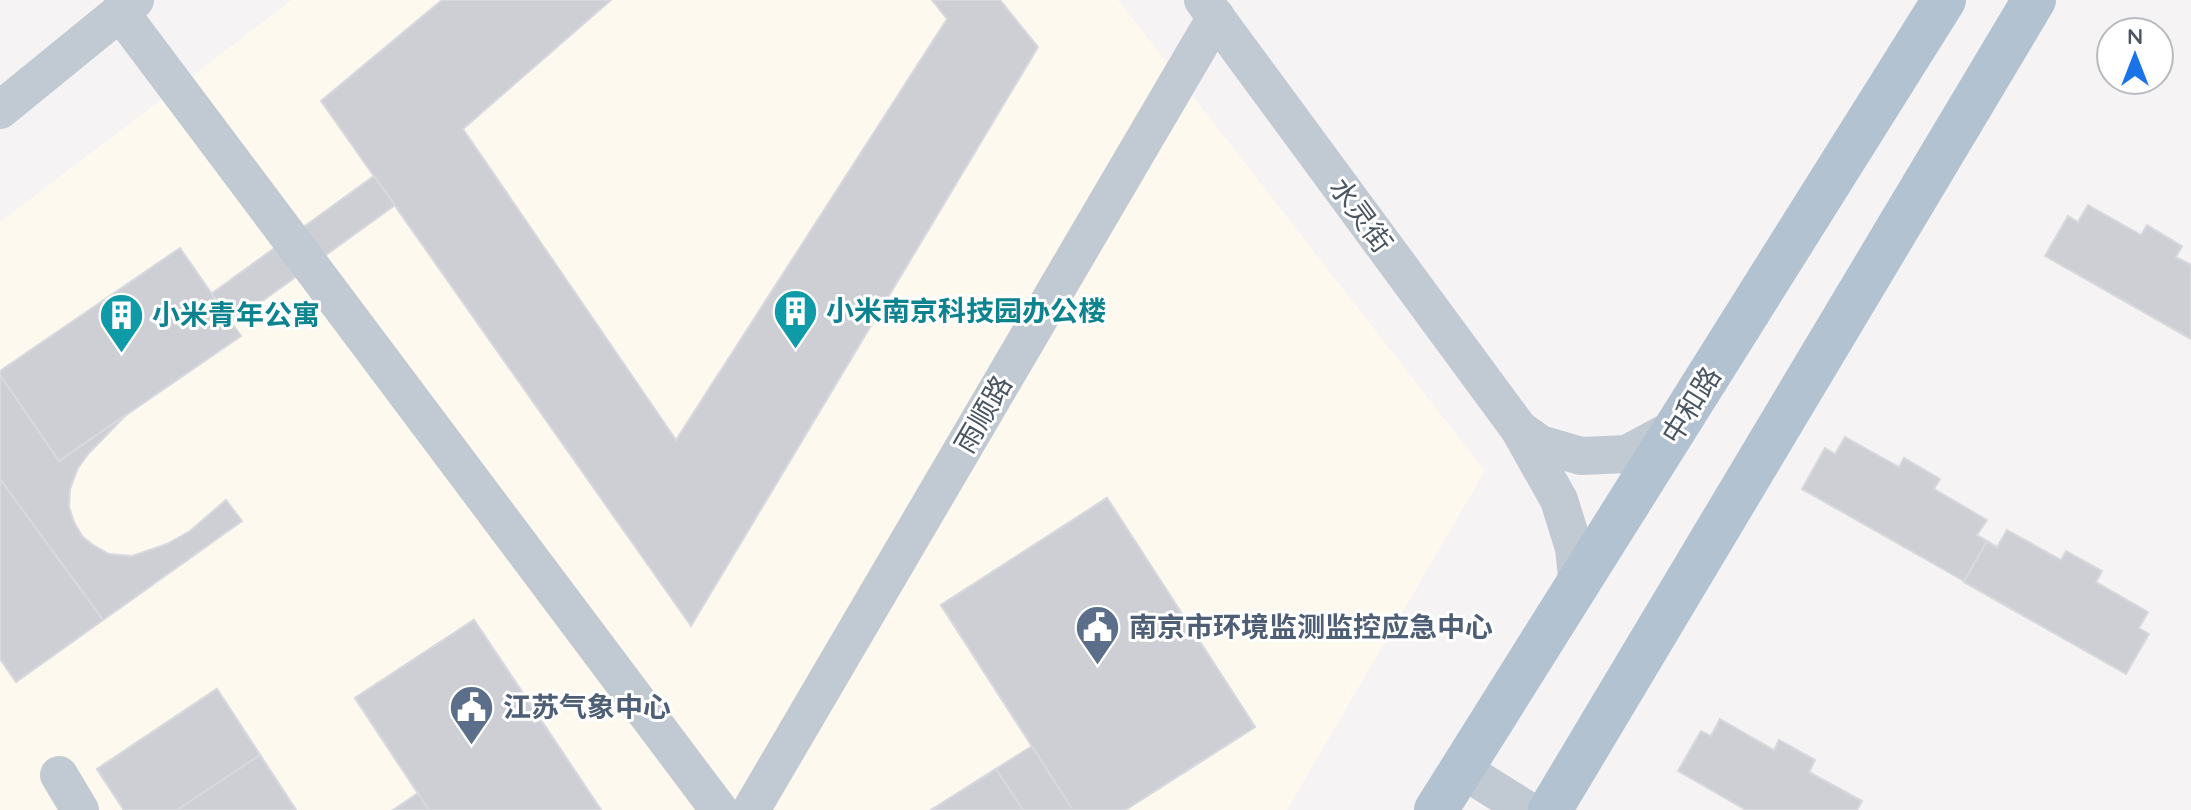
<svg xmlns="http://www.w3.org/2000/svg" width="2191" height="810" viewBox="0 0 2191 810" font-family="Quicksand,'Noto Sans SC',sans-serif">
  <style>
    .commercial { fill: #fdf9ef }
    .building { fill: #cdcfd5; stroke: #d7d9de; stroke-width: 2 }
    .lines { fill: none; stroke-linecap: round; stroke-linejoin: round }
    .minor { stroke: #c1cad2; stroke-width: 38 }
    .major { stroke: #b3c2d1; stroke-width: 44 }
    .labels { text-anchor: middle; stroke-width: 6; stroke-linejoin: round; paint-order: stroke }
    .street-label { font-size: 28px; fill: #4a5661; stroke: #fff }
    .culture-label { font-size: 28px; font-weight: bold; fill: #0d838f; stroke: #fff; text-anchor: start }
    .service-label { font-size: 28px; font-weight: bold; fill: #4e5e75; stroke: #fff; text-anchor: start }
  </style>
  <rect width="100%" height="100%" fill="#f5f3f3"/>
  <path class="commercial" d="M292 0H1118L1485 471 1287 810H0V222Z"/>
  <g class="building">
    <path d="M442 0H611L463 129 676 440 947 19 932 0H1000L1038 47 691 626 321 101Z"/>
    <path d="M374 176 395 205 232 323 211 294Z"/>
    <path d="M2088 205 2141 235 2147 225 2182 246 2176 257 2191 265V339L2045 256 2068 216 2078 222Z"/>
    <path d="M180 248 241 336 59 461 0 375V371Z"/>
    <path d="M0 375 59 461 126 415 89 453 78 468 70 489 69 507 74 522 82 536 93 545 109 554 132 556 167 544 190 531 226 500 242 521 103 620 0 479Z"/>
    <path d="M1845 437 1899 467 1904 458 1940 479 1934 489 1987 520 1977 535 1987 541 1964 581 1802 489 1825 448 1835 454Z"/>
    <path d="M0 479 103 620 16 682 0 659Z"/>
    <path d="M1107 498 1255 727 1125 810H931L1032 746 941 605Z"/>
    <path d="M1107 498 1255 727 1125 810H1073L941 605Z"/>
    <path d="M2007 530 2061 560 2066 551 2102 571 2096 582 2148 612 2139 628 2149 634 2126 674 1964 582 1987 541 1997 547Z"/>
    <path d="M474 620 601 810H393L418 793 355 698Z"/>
    <path d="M474 620 601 810H429L355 698Z"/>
    <path d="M217 689 296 810H124L97 769Z"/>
    <path d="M217 689 260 755 177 810H124L97 769Z"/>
    <path d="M1720 719 1774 750 1779 740 1815 760 1809 772 1862 801 1857 810H1746L1678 771 1701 731 1711 736Z"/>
    <path d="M260 755 296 810H177Z"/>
    <path d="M996 769 1023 810H931Z"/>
  </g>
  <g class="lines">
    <g class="minor">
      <path d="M1203 0 1519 429 1559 500 1574 548 1578 586"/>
      <path d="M120 12 719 810"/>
      <path d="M0 110 135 0"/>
      <path d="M1519 429 1540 444 1581 456 1627 454 1677 427"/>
      <path d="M1463 770 1527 810"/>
      <path d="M59 775 80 810"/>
      <path d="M751 810 1216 17"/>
    </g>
    <g class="major">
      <path d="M1436 810 1944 0"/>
      <path d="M1550 810 2034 0"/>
    </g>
  </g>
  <defs>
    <symbol id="building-pin" viewBox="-11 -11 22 30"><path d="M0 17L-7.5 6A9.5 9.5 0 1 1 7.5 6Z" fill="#0f9aa8" stroke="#fff"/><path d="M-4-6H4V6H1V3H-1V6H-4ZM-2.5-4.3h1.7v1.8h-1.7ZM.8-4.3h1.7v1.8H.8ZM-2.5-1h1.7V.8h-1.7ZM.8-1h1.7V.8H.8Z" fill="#fff"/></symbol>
    <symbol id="civic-pin" viewBox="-11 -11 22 30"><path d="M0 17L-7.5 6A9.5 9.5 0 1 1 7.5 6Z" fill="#5c6f8a" stroke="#fff"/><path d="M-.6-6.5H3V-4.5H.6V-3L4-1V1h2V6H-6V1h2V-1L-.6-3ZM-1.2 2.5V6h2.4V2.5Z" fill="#fff"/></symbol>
  </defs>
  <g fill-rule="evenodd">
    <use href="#building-pin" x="770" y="286" width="51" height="69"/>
    <use href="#building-pin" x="96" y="290" width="51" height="69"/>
    <use href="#civic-pin" x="1072" y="602" width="51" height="69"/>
    <use href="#civic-pin" x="446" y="682" width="51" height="69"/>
  </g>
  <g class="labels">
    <g class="street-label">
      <text transform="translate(1361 215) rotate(54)" y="10">水灵街</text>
      <text transform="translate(1691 405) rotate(-58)" y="10">中和路</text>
      <text transform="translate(983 414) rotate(-60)" y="10">雨顺路</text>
    </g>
    <g class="culture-label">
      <text x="826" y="321">小米南京科技园办公楼</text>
      <text x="152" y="325">小米青年公寓</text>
    </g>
    <g class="service-label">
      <text x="1129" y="637">南京市环境监测监控应急中心</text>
      <text x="503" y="717">江苏气象中心</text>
    </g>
  </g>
  <g transform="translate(2135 56)"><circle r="38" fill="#ffffff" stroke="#b7bbc0" stroke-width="2"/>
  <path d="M0-6L14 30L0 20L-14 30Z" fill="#1a73e8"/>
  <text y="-12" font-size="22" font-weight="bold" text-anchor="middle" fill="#4a5661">N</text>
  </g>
</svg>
